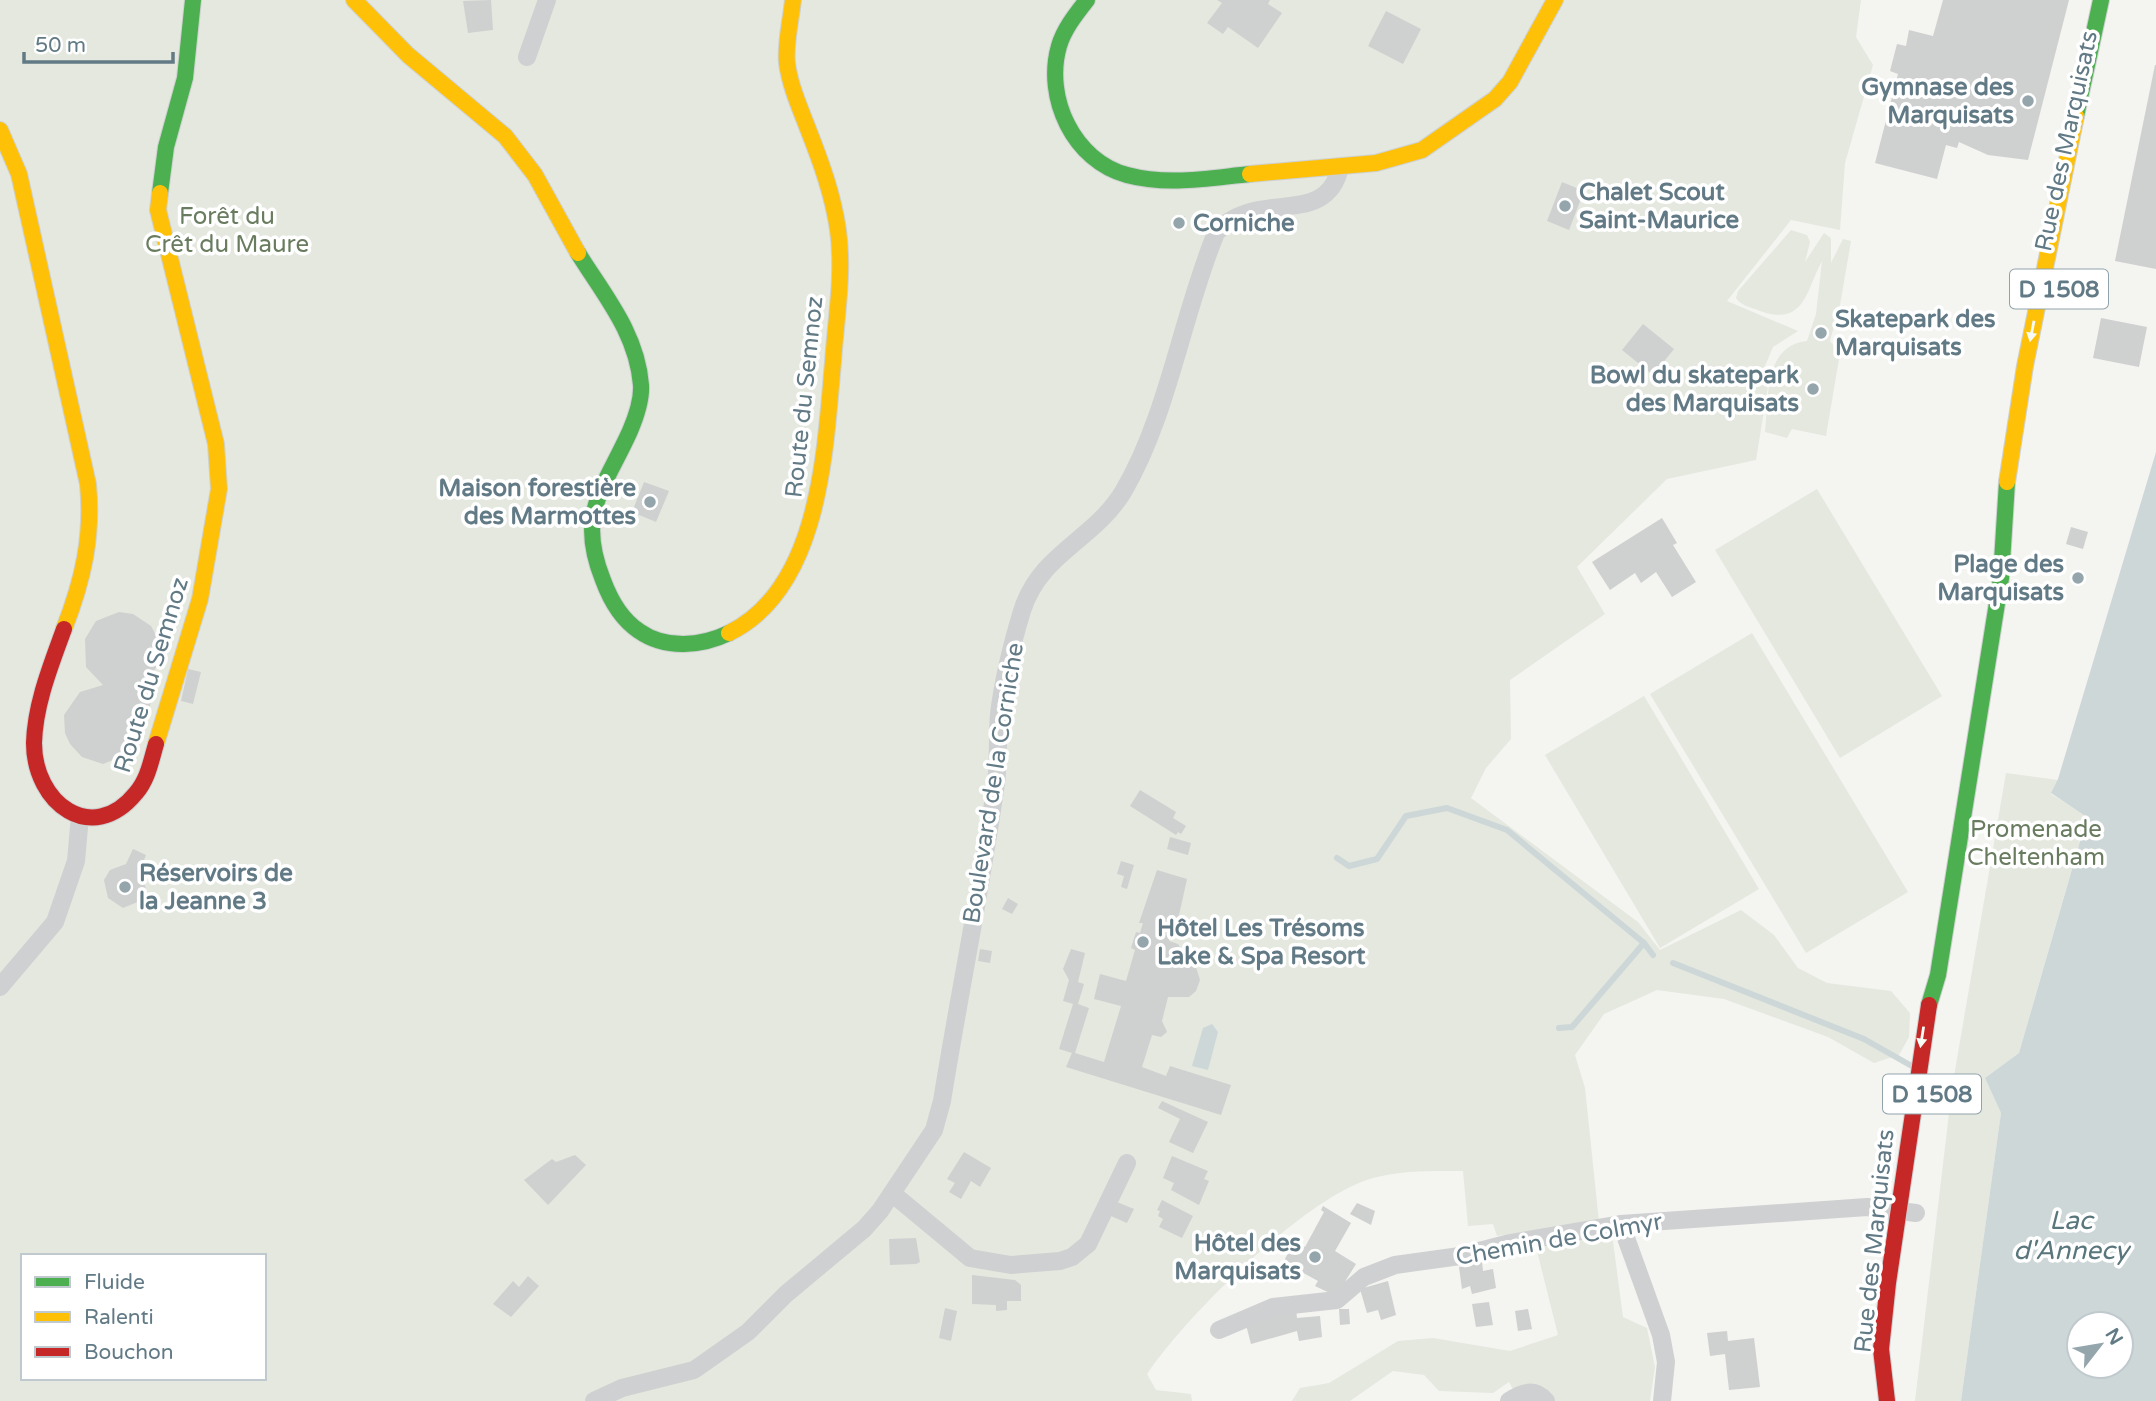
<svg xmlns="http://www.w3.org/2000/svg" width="2156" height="1401" viewBox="0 0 2156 1401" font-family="'Varela Round',sans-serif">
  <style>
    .green { fill: #e4e8df; fill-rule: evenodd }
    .water { fill: #cdd7d8; fill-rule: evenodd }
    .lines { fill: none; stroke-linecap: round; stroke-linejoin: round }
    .stream { stroke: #cdd7d8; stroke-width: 6 }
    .building { fill: #cfd1d0 }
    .fast-casing { stroke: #cfd1d1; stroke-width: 18 }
    .slow-casing { stroke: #cfd1d1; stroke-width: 18 }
    .jam-casing { stroke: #cfd1d1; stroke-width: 18 }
    .street { stroke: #cfd0d1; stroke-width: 18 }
    .fast { stroke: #4caf50; stroke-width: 16 }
    .slow { stroke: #ffc107; stroke-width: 16 }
    .jam { stroke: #c62828; stroke-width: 16 }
    .oneway { fill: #f6fbf6 }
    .poi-dot { fill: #94a5ab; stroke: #fff; stroke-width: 2.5 }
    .labels { text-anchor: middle; stroke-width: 7; stroke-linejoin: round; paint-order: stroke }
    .shield { fill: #fff; stroke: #90a2aa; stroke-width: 2 }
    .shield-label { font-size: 23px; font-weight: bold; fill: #617a85 }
    .poi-label { font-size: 24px; font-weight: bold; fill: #617a85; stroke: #fff; text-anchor: end }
    .street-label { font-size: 24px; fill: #617a85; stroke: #fff }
    .park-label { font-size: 24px; fill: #697c60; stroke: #fff }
    .water-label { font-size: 26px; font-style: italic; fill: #58767c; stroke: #fff }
  </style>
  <rect width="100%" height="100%" fill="#f4f4f1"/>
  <g class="green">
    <path d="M0 0H1861L1856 37 1873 65 1845 163 1840 230 1791 220 1727 301 1798 331 1773 347 1762 373 1768 386 1756 460 1667 479 1577 567 1605 614 1510 680 1511 739 1486 768 1471 798 1638 922 1660 950 1741 910 1774 935 1798 968 1827 983 1891 991 1910 1013 1909 1037 1899 1055 1874 1063 1828 1037 1724 999 1657 990 1604 1014 1575 1055 1585 1088 1599 1222 1612 1234 1623 1317 1647 1328 1655 1367 1650 1401H1519L1509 1382 1493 1393 1439 1391 1424 1375 1393 1371 1350 1401H1292L1300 1388 1329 1383 1398 1341 1433 1338 1510 1351 1558 1335 1532 1231 1497 1236 1493 1224 1468 1226 1463 1171C1432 1171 1403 1170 1373 1178 1305 1197 1186 1316 1147 1374L1156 1390 1191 1394 1192 1401H0ZM23 1256H264V1378H23Z"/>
    <path d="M1791 230 1807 235 1810 242 1805 262 1824 233 1831 238V263L1843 239 1851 241 1840 305 1830 341 1840 353 1826 436 1792 429 1787 438 1765 432C1769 398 1763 346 1807 341L1816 314 1822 261C1806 290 1805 327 1760 311 1751 307 1741 306 1736 298L1738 291Z"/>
    <path d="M1817 489 1942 696 1840 758 1715 550Z"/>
    <path d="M1752 633 1908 892 1806 953 1650 694Z"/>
    <path d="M1644 696 1759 889 1660 948 1545 755Z"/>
    <path d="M2006 773 2058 780 2051 794 2087 816 2019 1053 1985 1078 2001 1113 1961 1401H1915L1952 1088Z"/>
  </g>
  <g class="water">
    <path d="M2156 452V1401H1961L2001 1113 1985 1078 2019 1053 2087 817 2051 793 2058 779ZM2079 1324H2121V1366H2079Z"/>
    <path d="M1212 1024 1218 1032 1208 1070 1192 1066 1203 1028Z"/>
  </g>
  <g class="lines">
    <g class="stream">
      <path d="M1337 858 1349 866 1377 859 1406 816 1447 808 1507 830 1644 943 1653 955"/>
      <path d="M1673 963 1864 1039 1910 1065"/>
      <path d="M1559 1028 1572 1027 1644 943"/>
    </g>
  </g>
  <g class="building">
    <path d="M491 0 493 30 468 33 463 1Z"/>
    <path d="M1217 0H1270L1268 4 1282 13 1258 48 1228 27 1223 34 1207 23 1222 3Z"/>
    <path d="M1943 0H2069L2028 160 1988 155 1959 142 1957 148 1946 145 1937 179 1875 163 1898 74 1890 71 1897 44 1906 46 1909 30 1933 36Z"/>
    <path d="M1386 11 1421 29 1403 64 1368 46Z"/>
    <path d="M2155 65H2156V269L2115 261Z"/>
    <path d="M1562 182 1584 191 1569 230 1547 221Z"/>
    <path d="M1185 216V228L1174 229 1173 217Z"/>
    <path d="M2101 318 2147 327 2139 367 2093 358Z"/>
    <path d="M1643 324 1674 349 1653 375 1622 350Z"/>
    <path d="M644 482 669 491 656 522 632 512Z"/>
    <path d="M1662 518 1677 543 1673 545 1696 582 1672 597 1656 572 1641 583 1635 573 1610 590 1592 562Z"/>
    <path d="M2071 527 2088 532 2083 549 2066 544Z"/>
    <path d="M119 612 133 614 151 626 158 639 160 653 157 666 149 678 157 681 149 709 136 704 141 721 136 742 125 755 103 764 82 757 70 744 65 733 64 715 80 692 103 685 86 667 85 639 96 621Z"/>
    <path d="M188 669 201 672 193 704 181 701Z"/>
    <path d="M1140 790 1176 812 1173 818 1186 826 1181 834 1178 832 1176 835 1130 806Z"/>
    <path d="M1170 837 1191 843 1188 855 1167 849Z"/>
    <path d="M133 849 146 855 140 870 146 889 140 901 123 908 108 898 104 880 110 870 126 864Z"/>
    <path d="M1121 861 1134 865 1127 889 1121 887 1124 876 1117 874Z"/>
    <path d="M1157 870 1187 879 1175 933 1172 932 1169 941 1178 944 1181 949 1179 957 1195 964 1200 980 1196 991 1189 997H1168L1162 1021 1167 1032 1161 1037 1152 1035 1142 1067 1166 1076 1170 1066 1231 1085 1221 1115 1066 1067 1072 1053 1059 1049 1073 1004 1063 1001 1069 980 1063 969 1071 949 1085 953 1078 982 1084 984 1078 1004 1089 1008 1075 1053 1104 1062 1121 1006 1094 999 1100 974 1126 981 1135 950 1131 948 1136 932 1140 933 1143 923H1139Z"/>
    <path d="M1008 898 1018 904 1012 914 1002 909Z"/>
    <path d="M980 949 992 951 990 963 978 961Z"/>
    <path d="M1162 1101 1208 1122 1193 1153 1169 1142 1180 1119 1158 1108Z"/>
    <path d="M964 1152 991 1168 980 1187 971 1181 961 1199 949 1192 955 1183 947 1179Z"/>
    <path d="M575 1155 586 1165 548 1205 524 1180 552 1159 556 1162Z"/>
    <path d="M1172 1156 1208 1171 1204 1179 1209 1181 1199 1205 1171 1190 1174 1183 1163 1178Z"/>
    <path d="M1162 1200 1193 1216 1182 1238 1159 1227 1163 1219 1158 1216 1160 1211 1157 1210Z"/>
    <path d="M1117 1202 1134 1209 1127 1223 1111 1216Z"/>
    <path d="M1357 1203 1375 1211 1371 1225 1350 1214Z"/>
    <path d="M1323 1206 1351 1223 1335 1251 1356 1264 1336 1296 1315 1286 1318 1281 1289 1265 1286 1270 1281 1267 1294 1241 1305 1247 1324 1212 1321 1210Z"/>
    <path d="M916 1238 920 1262 916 1264 890 1265 889 1239Z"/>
    <path d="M1482 1262 1483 1271 1493 1269 1496 1288 1472 1294 1470 1286 1462 1289 1459 1267Z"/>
    <path d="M972 1275 1015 1280 1021 1285V1301H1007V1310L996 1311V1305L972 1304Z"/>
    <path d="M528 1276 539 1286 511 1317 493 1304 513 1281 519 1287Z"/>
    <path d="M1388 1281 1396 1315 1381 1320 1378 1310 1367 1313 1360 1289Z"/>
    <path d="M1489 1302 1493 1325 1476 1327 1472 1304Z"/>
    <path d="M945 1308 957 1311 951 1341 939 1338Z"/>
    <path d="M1296 1308 1297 1318 1320 1316 1322 1337 1299 1341 1297 1331 1251 1344 1245 1321Z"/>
    <path d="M1339 1309H1349L1350 1324 1340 1325Z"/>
    <path d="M1528 1309 1532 1329 1518 1331 1515 1311Z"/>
    <path d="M1727 1331 1728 1341 1754 1338 1760 1387 1729 1390 1725 1354 1710 1356 1707 1333Z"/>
  </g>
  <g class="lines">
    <defs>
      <g id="fast">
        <path d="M1087 0C1076 14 1064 29 1059 46 1044 98 1074 161 1127 175 1168 186 1209 178 1250 174"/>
        <path d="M2076 116 2101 0"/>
        <path d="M160 193 166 147 185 78 193 0"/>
        <path d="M578 253C604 295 637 333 641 385 642 400 636 417 630 431 604 489 576 513 603 580 610 599 621 619 639 631 666 650 702 646 729 633"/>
        <path d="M1929 1005 1938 975 2001 578 2007 482"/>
      </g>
      <g id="slow">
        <path d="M354 0 408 55 505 136 535 175 578 253"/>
        <path d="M0 130 19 174 88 484C93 537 83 580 64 629"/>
        <path d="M1250 174 1376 163 1422 150 1495 99 1510 82 1555 0"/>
        <path d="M2007 482 2025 366 2076 116"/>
        <path d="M729 633C821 588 825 449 833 362 836 318 844 274 838 230 833 195 821 162 808 129 800 108 790 86 787 63 785 43 791 20 793 0"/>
        <path d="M156 744 200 599 219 489 216 444 158 210 160 193"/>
      </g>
      <g id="jam">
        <path d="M64 629C51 665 35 704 34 743 34 803 92 847 136 793 148 779 151 761 156 744"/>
        <path d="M1887 1401 1881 1349 1888 1283 1929 1005"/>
      </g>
    </defs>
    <use href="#fast" class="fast-casing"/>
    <use href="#slow" class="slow-casing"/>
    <use href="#jam" class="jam-casing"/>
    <g class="street">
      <path d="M527 57 547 0"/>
      <path d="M0 987 55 922 76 861 80 816"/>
      <path d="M893 1194 970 1258 1011 1265 1060 1261 1072 1257 1088 1244 1127 1163"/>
      <path d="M1621 1224 1661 1335 1666 1362 1662 1401"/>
      <path d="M1219 1330 1273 1307 1337 1300 1364 1277 1395 1265 1460 1256 1510 1243 1621 1224 1867 1207 1916 1213"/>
      <path d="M594 1401 622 1388 694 1370 748 1332 786 1294 864 1229 880 1211 934 1130 942 1101C959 995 981 889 996 783 999 760 997 737 999 714 1003 680 1012 644 1022 611 1040 553 1093 541 1123 492 1168 416 1182 315 1216 233 1254 187 1327 230 1340 167"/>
      <path d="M1509 1401C1522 1392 1535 1388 1546 1401"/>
    </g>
    <use href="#fast" class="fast"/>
    <use href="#slow" class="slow"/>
    <use href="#jam" class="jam"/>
  </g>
  <defs><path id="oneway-solid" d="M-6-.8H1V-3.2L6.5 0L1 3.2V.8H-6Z" transform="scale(1.75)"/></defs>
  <g class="oneway">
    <use href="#oneway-solid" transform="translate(2032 331) rotate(101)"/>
    <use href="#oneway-solid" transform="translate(1922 1037) rotate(99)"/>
  </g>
  <g class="poi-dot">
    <circle cx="2028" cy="101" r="7"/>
    <circle cx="1565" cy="206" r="7"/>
    <circle cx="1179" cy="223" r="7"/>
    <circle cx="1821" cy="333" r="7"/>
    <circle cx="1813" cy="389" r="7"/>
    <circle cx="650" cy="502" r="7"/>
    <circle cx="2078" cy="578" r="7"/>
    <circle cx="125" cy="887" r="7"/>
    <circle cx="1143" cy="942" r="7"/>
    <circle cx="1315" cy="1257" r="7"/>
  </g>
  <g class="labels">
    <g class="shield">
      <rect x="2010" y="269.5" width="98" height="39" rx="5"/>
      <rect x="1883" y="1074.5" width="98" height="39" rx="5"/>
    </g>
    <g class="shield-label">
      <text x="2059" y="297">D 1508</text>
      <text x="1932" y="1102">D 1508</text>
    </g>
    <g class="poi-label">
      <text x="2014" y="95">Gymnase des<tspan x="2014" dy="28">Marquisats</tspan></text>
      <text x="1579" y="200" text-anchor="start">Chalet Scout<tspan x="1579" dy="28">Saint-Maurice</tspan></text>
      <text x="1193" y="231" text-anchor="start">Corniche</text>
      <text x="1835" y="327" text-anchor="start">Skatepark des<tspan x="1835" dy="28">Marquisats</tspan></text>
      <text x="1799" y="383">Bowl du skatepark<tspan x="1799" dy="28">des Marquisats</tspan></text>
      <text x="636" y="496">Maison forestière<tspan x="636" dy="28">des Marmottes</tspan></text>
      <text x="2064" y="572">Plage des<tspan x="2064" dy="28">Marquisats</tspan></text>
      <text x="139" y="881" text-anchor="start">Réservoirs de<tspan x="139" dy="28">la Jeanne 3</tspan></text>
      <text x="1157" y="936" text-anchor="start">Hôtel Les Trésoms<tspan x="1157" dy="28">Lake &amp; Spa Resort</tspan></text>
      <text x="1301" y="1251">Hôtel des<tspan x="1301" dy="28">Marquisats</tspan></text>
    </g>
    <g class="street-label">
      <text transform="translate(2066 141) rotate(-78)" y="8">Rue des Marquisats</text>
      <text transform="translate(804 397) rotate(-84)" y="8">Route du Semnoz</text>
      <text transform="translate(151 675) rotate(-73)" y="8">Route du Semnoz</text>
      <text transform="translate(993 783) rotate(-81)" y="8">Boulevard de la Corniche</text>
      <text transform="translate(1559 1239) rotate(-10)" y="8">Chemin de Colmyr</text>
      <text transform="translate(1874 1241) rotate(-84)" y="8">Rue des Marquisats</text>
    </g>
    <g class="park-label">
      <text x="227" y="224">Forêt du<tspan x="227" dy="28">Crêt du Maure</tspan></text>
      <text x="2036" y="837">Promenade<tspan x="2036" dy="28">Cheltenham</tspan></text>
    </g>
    <g class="water-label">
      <text x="2071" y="1229">Lac<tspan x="2071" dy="30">d'Annecy</tspan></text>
    </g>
  </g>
  <rect x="21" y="1254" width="245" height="126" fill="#ffffff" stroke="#c0cace" stroke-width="2"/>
  <rect x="35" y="1277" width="35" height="10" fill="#4caf50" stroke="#c0cace" stroke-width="2"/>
  <text x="84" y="1289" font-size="21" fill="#617a85">Fluide</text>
  <rect x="35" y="1312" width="35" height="10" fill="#ffc107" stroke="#c0cace" stroke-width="2"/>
  <text x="84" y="1324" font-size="21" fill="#617a85">Ralenti</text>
  <rect x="35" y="1347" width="35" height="10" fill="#c62828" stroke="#c0cace" stroke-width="2"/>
  <text x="84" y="1359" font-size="21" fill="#617a85">Bouchon</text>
  <g transform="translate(2100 1345) rotate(59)"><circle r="33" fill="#ffffff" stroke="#c0cace" stroke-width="2"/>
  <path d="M0-5L12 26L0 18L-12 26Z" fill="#94a5ab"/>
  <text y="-10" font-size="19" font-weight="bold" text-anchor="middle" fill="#617a85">N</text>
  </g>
  <path d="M24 52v10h149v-10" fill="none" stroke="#617a85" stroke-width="3.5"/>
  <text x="35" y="52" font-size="21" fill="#617a85" stroke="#ffffff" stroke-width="5" paint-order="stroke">50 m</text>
</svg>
